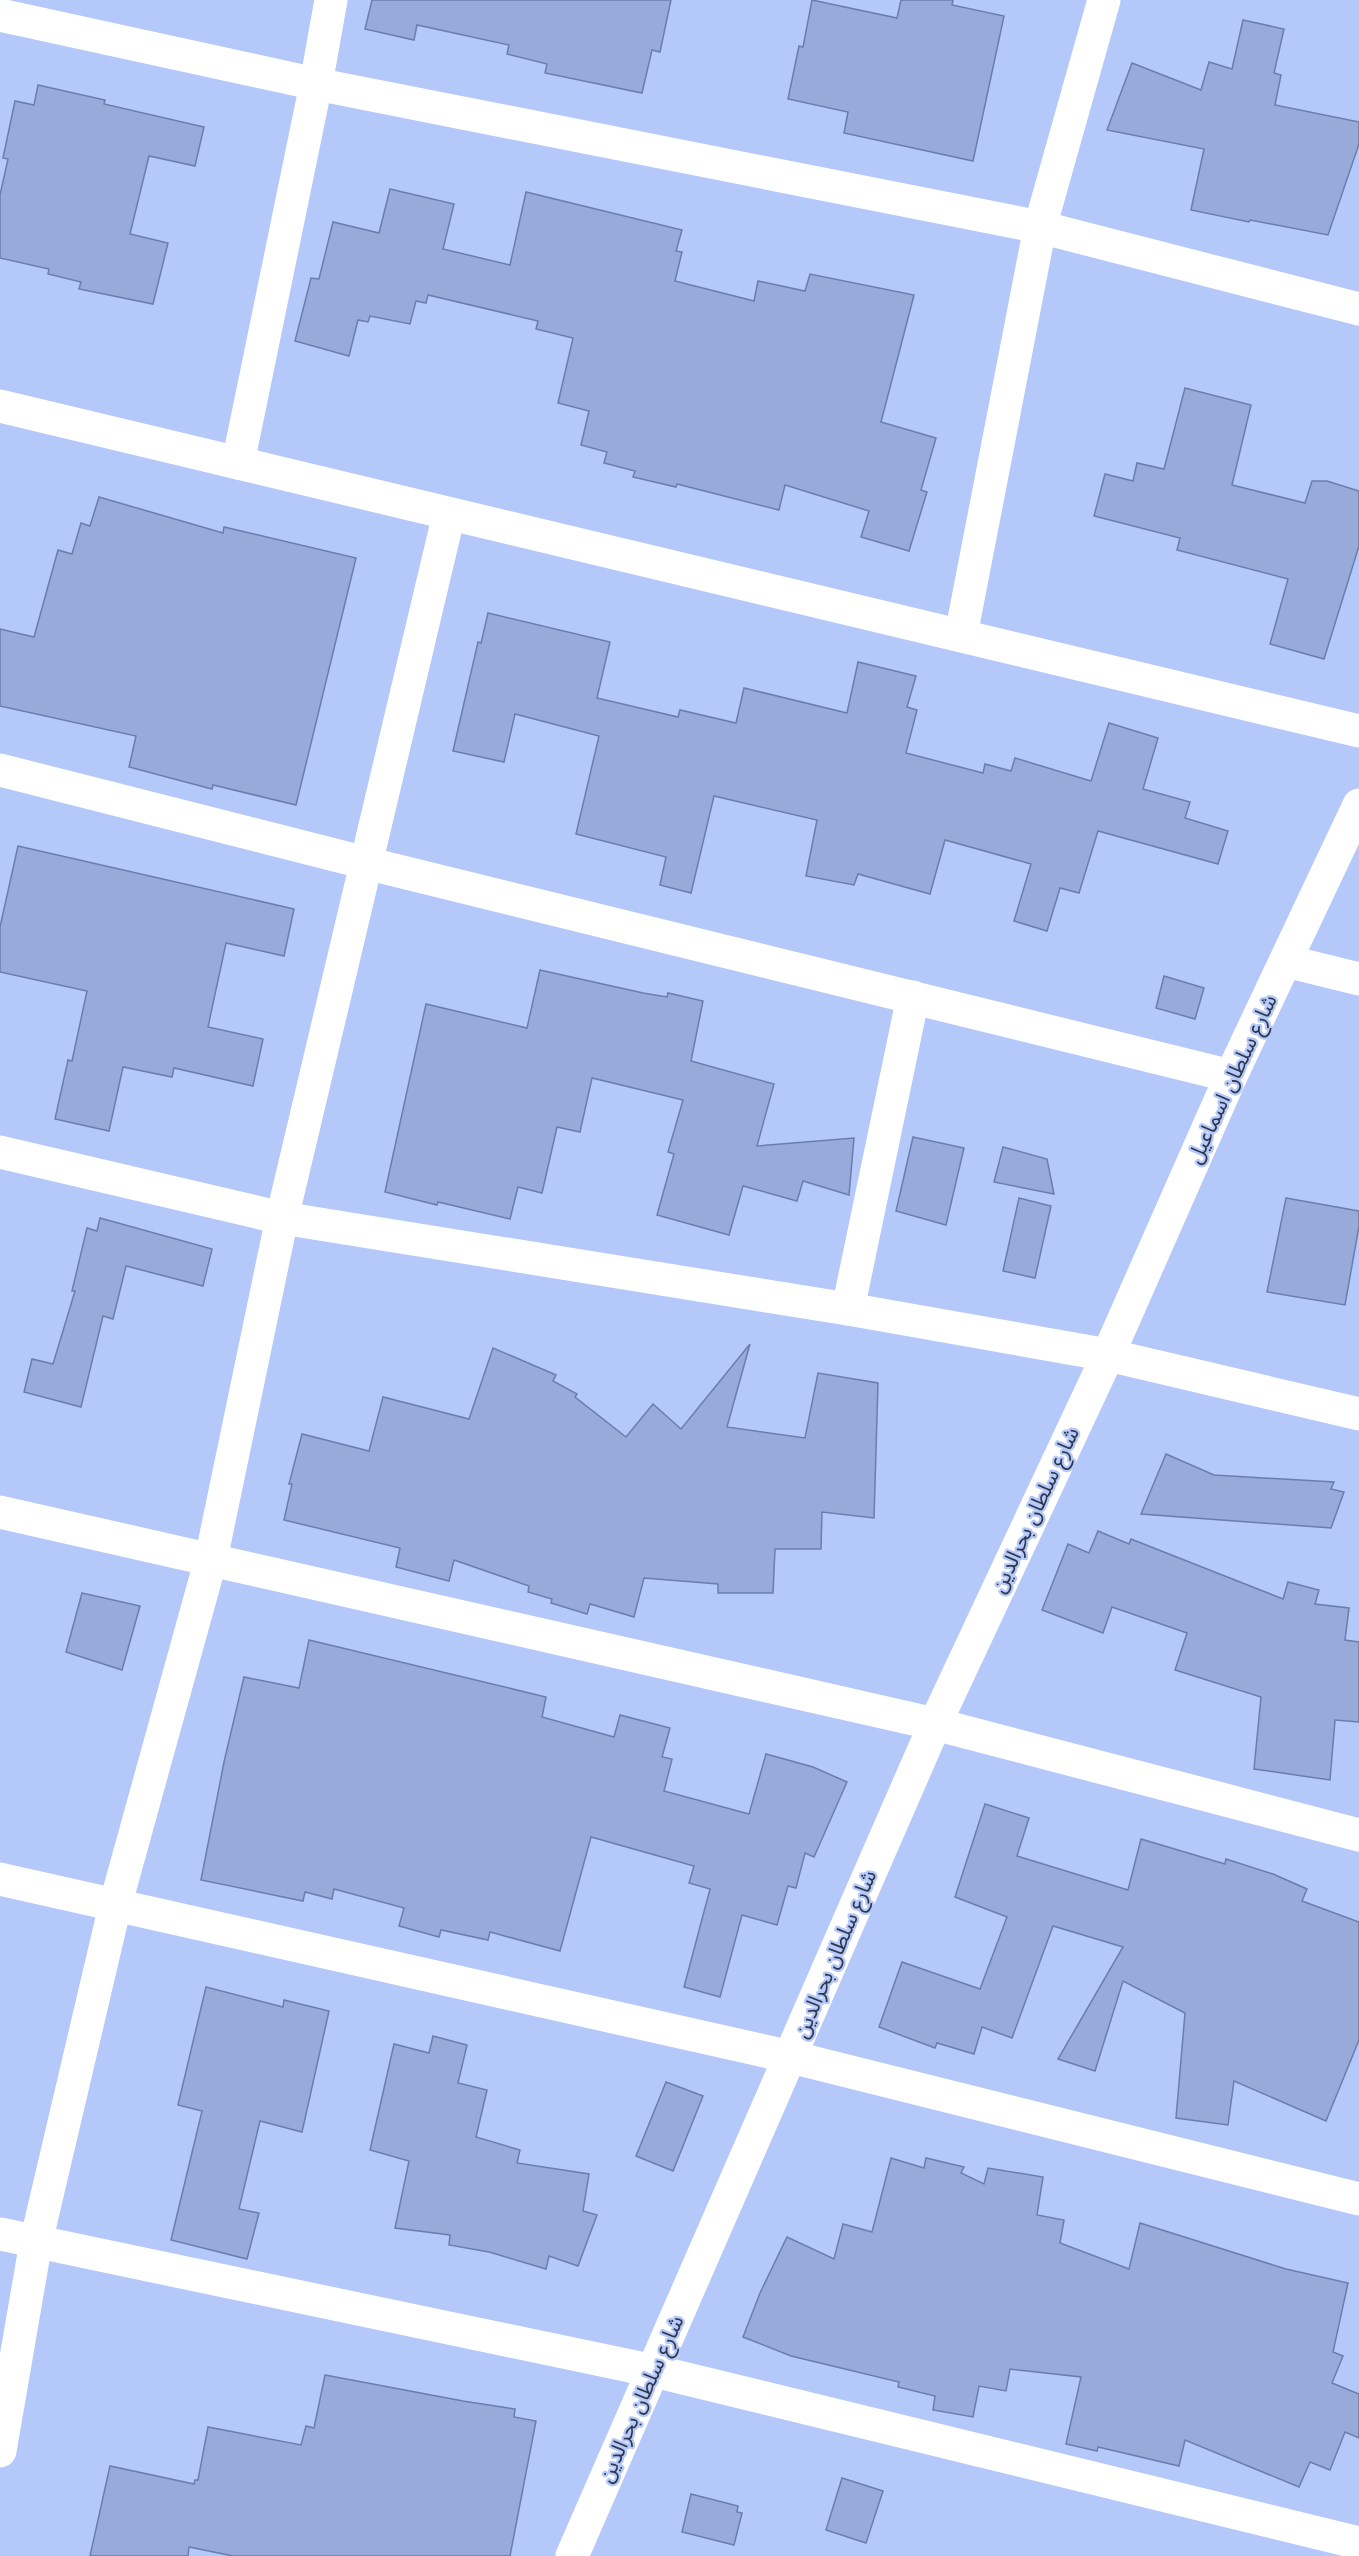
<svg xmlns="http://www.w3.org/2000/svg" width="1359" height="2556" viewBox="0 0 1359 2556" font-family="Montserrat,'Noto Sans Arabic',sans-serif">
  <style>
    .building { fill: #98aada; stroke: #6c7dab; stroke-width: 1.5 }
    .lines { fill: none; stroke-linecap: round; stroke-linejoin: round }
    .minor { stroke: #fff; stroke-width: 33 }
    .tertiary { stroke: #fff; stroke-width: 33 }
    .labels { text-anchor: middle; stroke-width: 4.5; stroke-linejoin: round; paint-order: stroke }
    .street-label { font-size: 21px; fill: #2e3649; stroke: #b5c8fa }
  </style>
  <rect width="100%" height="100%" fill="#b5c8fa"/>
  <g class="building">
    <path d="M372 0H671L660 52 652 50 642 93 545 73 547 64 507 54 509 45 417 25 414 40 365 29Z"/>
    <path d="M812 0 897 18 901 0H953L952 5 1004 16 973 161 844 133 848 112 788 99 799 46 803 47Z"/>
    <path d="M1243 20 1284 29 1274 73 1281 75 1275 105 1359 122V144L1328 235 1250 220 1249 222 1191 210 1204 149 1107 130 1132 63 1201 90 1209 62 1232 69Z"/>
    <path d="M38 85 105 100 104 104 204 127 195 166 149 156 130 234 168 243 153 304 79 289 81 282 48 274 49 269 0 258V195L8 159 3 158 15 101 34 105Z"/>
    <path d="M390 189 454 204 443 249 510 265 526 192 682 230 676 251 682 252 675 281 754 301 758 281 805 291 810 274 914 295 881 422 936 438 921 490 927 492 909 551 861 537 869 511 785 485 779 510 677 484 676 487 633 477 635 471 604 463 607 452 581 445 589 411 558 403 573 338 536 329 538 321 428 295 426 303 416 301 410 324 370 316 368 322 358 320 349 356 295 341 311 278 319 279 333 222 379 233Z"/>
    <path d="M1185 388 1251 405 1232 485 1305 503 1312 481H1327L1359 491V546L1324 659 1270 644 1288 579 1177 550 1180 538 1094 516 1105 474 1133 481 1137 463 1164 469Z"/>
    <path d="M99 497 223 533 224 527 356 558 296 805 213 785 212 789 129 767 136 736 0 706V629L34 637 58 550 72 554 81 523 90 526Z"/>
    <path d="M488 613 610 642 597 698 678 717 680 710 736 723 744 688 847 713 858 662 916 676 907 707 917 710 906 753 983 773 985 764 1011 771 1015 758 1091 781 1109 723 1158 738 1143 789 1190 802 1185 818 1228 831 1218 864 1098 831 1079 893 1060 888 1047 931 1014 921 1031 864 945 840 930 894 858 874 854 885 806 876 817 820 714 796 691 893 660 885 666 857 576 834 599 736 515 714 504 762 453 751 478 642 481 643Z"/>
    <path d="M18 846 294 909 284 956 226 943 208 1027 263 1039 253 1086 174 1068 172 1077 123 1067 109 1131 55 1119 68 1060 72 1061 87 991 0 972V927Z"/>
    <path d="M540 970 643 993 667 997 668 993 703 1001 691 1061 774 1084 757 1146 854 1138 849 1195 803 1181 797 1201 743 1186 729 1235 657 1215 674 1154 668 1152 683 1100 592 1078 580 1132 557 1127 542 1193 518 1187 510 1219 438 1202 437 1205 385 1192 426 1004 527 1028Z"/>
    <path d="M1164 976 1204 988 1195 1019 1156 1008Z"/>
    <path d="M913 1137 964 1148 946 1225 896 1211Z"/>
    <path d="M1003 1147 1047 1159 1054 1194 994 1182Z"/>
    <path d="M1019 1198 1051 1206 1035 1278 1003 1271Z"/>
    <path d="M1286 1198 1359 1211V1226L1345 1305 1267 1292Z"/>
    <path d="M100 1218 212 1249 203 1286 126 1266 113 1319 103 1316 81 1407 24 1392 32 1359 53 1364 75 1291H72L87 1228 97 1231Z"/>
    <path d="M750 1344 727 1427 805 1438 818 1373 878 1383 874 1518 822 1512 821 1549H775L773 1593H718V1584L644 1578 634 1617 590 1604 587 1614 551 1603 552 1599 528 1592 529 1586 454 1560 449 1581 396 1567 400 1548 284 1520 292 1484H289L302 1434 369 1451 383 1397 469 1419 493 1348 556 1375 553 1381 577 1394 575 1397 626 1437 653 1404 681 1429Z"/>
    <path d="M1166 1454 1214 1475 1334 1482 1331 1489 1344 1492 1331 1528 1141 1514Z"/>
    <path d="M1098 1531 1129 1544 1131 1539 1283 1599 1288 1582 1319 1590 1315 1604 1349 1608 1345 1640 1359 1642V1722L1335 1720 1330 1780 1254 1769 1261 1697 1175 1670 1187 1633 1112 1607 1103 1633 1042 1610 1068 1544 1089 1553Z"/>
    <path d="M82 1593 140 1606 122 1670 66 1652Z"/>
    <path d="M309 1640 546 1697 542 1717 614 1737 620 1715 670 1728 662 1757 672 1759 664 1791 749 1814 766 1754 813 1767 847 1782 814 1857 805 1853 796 1888 788 1886 777 1925 742 1915 720 1997 684 1987 710 1889 689 1883 694 1866 591 1837 560 1951 490 1932 488 1940 441 1930 439 1937 399 1926 404 1908 334 1889 332 1899 305 1892 303 1901 201 1880 224 1762 244 1677 299 1688Z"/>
    <path d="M985 1804 1029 1818 1017 1856 1128 1890 1141 1839 1225 1864 1226 1859 1273 1874 1307 1889 1302 1901 1359 1922V2040L1326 2121 1234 2081 1228 2125 1176 2118 1185 2013 1123 1981 1095 2071 1058 2059 1123 1947 1053 1926 1012 2038 982 2027 974 2054 937 2043 935 2048 879 2027 902 1962 980 1989 1007 1917 955 1897Z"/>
    <path d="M206 1987 283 2007 284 2000 329 2011 302 2132 260 2121 239 2209 259 2213 247 2259 171 2240 202 2111 178 2105Z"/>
    <path d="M433 2036 467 2045 458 2083 487 2090 476 2137 520 2150 517 2163 589 2174 583 2211 597 2215 578 2266 549 2256 546 2269 489 2252 449 2245 450 2235 395 2228 409 2161 370 2150 394 2044 429 2053Z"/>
    <path d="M666 2082 703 2096 673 2171 636 2156Z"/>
    <path d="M891 2158 924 2168 926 2158 964 2167 961 2173 984 2184 988 2168 1043 2177 1037 2215 1064 2220 1060 2243 1129 2269 1140 2223 1286 2269 1348 2283 1333 2352 1343 2356 1332 2383 1359 2394V2438L1345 2432 1330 2470 1310 2462 1299 2487 1185 2440 1179 2466 1098 2447 1097 2451 1066 2444 1081 2377 1010 2369 1006 2391 979 2386 973 2417 933 2410 935 2396 898 2387 899 2382 791 2356 743 2337 760 2293 787 2237 834 2259 843 2224 872 2232Z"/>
    <path d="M325 2375 463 2401 515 2409 514 2417 536 2421 510 2556H233L189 2547 188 2556H90L110 2466 194 2484 195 2480H198L208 2427 301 2445 306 2426 314 2428Z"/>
    <path d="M842 2478 883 2491 866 2543 826 2530Z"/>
    <path d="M691 2494 738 2506 737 2512 742 2513 734 2545 682 2532Z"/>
  </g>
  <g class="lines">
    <g class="minor">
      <path d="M0 15 316 84 1040 227 1359 309"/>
      <path d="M0 406 1359 731"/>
      <path d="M238 463 316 84 331 0"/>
      <path d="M961 635 1040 227 1104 0"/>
      <path d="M0 770 366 863 1231 1076"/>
      <path d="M1286 961 1359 979"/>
      <path d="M848 1309 913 997"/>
      <path d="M0 1512 935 1724 1359 1835"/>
      <path d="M0 1879 791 2057 1359 2199"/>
      <path d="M0 2234 654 2371 1359 2543"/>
      <path d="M0 2451 36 2242 115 1906 211 1559 282 1218 449 514"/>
    </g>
    <g class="tertiary">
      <path d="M0 1152 282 1218 848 1309 1108 1355 1359 1414"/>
      <path d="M572 2556 935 1724 1108 1355 1231 1076 1359 805"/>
    </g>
  </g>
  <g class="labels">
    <g class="street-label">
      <text transform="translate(1232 1079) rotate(-65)" y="7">شارع سلطان اسماعيل</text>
      <text transform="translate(1035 1510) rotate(-65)" y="7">شارع سلطان بحرالدين</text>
      <text transform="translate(835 1954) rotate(-67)" y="7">شارع سلطان بحرالدين</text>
      <text transform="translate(641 2399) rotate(-66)" y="7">شارع سلطان بحرالدين</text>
    </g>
  </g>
</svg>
